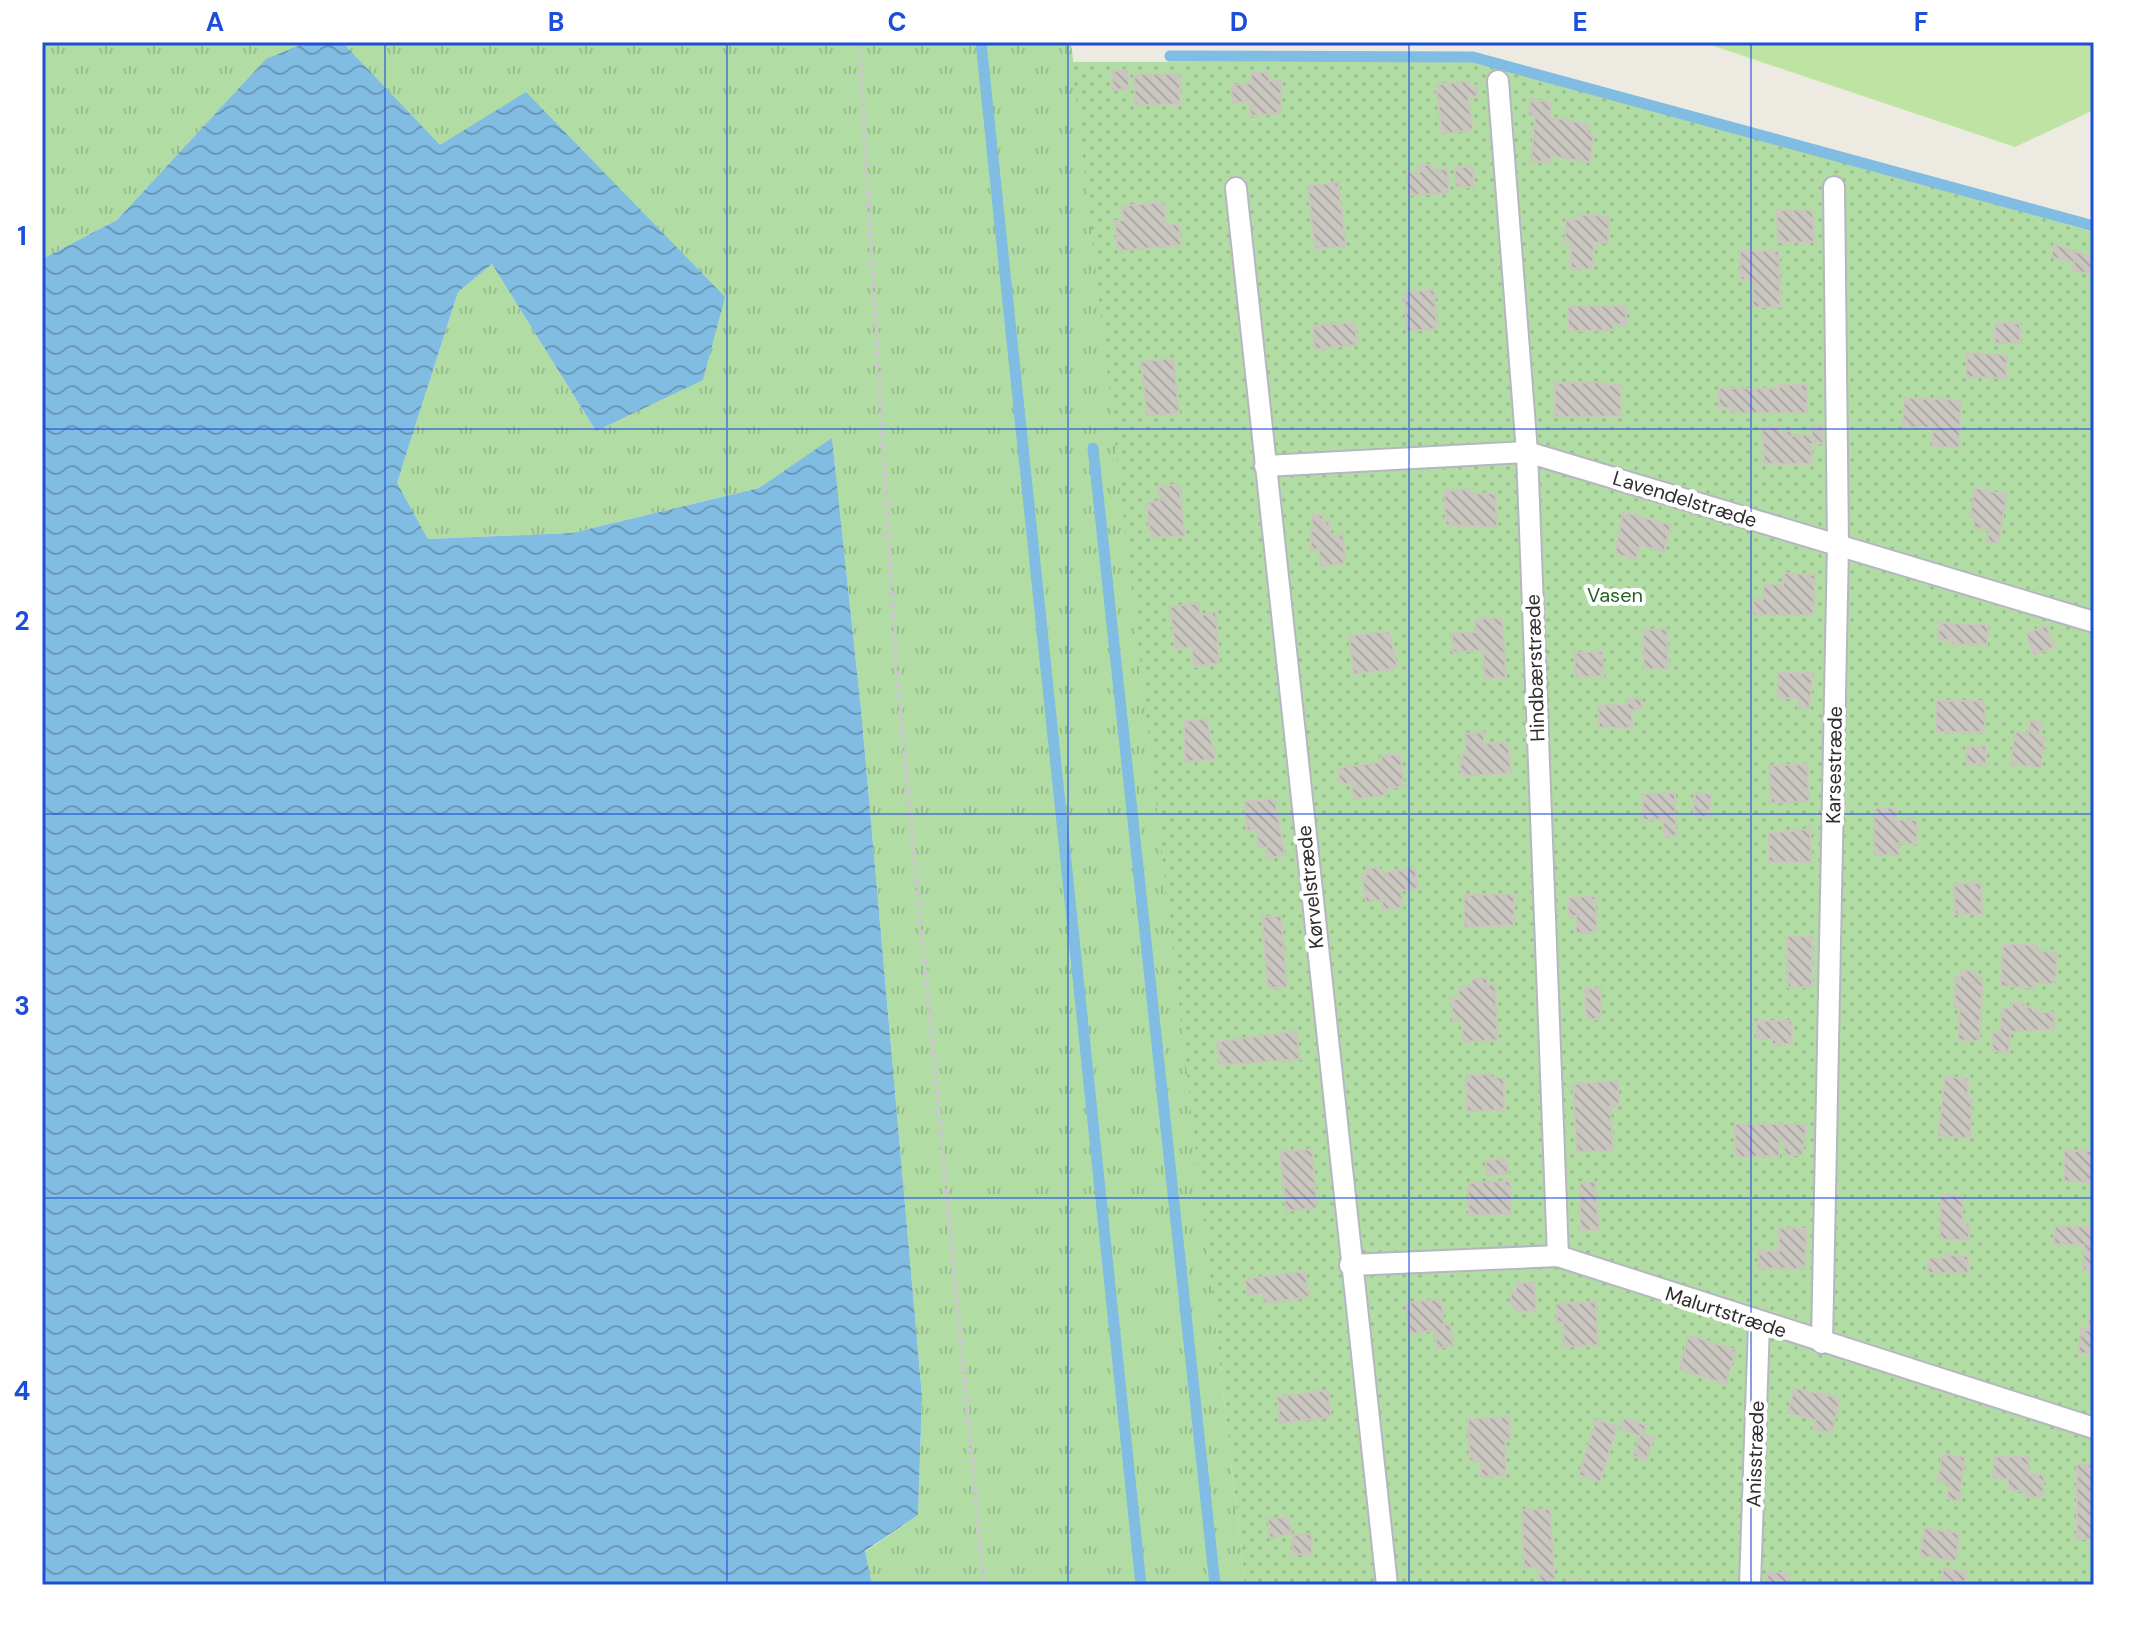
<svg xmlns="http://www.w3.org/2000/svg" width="2136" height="1627" viewBox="0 0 2136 1627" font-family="'DM Sans',sans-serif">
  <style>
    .grass { fill: url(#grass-tufts) }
    .garden { fill: url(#garden-dots) }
    .pitch { fill: #bfe3a2 }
    .water { fill: url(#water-waves) }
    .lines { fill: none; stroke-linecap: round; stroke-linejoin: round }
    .stream { stroke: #81bce3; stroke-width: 11 }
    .building { fill: url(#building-back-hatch); stroke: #c9c6bb; stroke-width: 2 }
    .service-casing { stroke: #b5b6bf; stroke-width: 24 }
    .path { stroke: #c8c8c8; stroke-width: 5; stroke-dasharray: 6 4; stroke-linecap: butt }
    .service { stroke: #fff; stroke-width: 20 }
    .grid { fill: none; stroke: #1d4ed8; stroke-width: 2; stroke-opacity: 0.55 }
    .labels { text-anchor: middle; stroke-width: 8; stroke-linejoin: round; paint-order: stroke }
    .street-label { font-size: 20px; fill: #2d2d2d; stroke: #fff }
    .park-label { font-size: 20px; fill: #296424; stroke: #fff }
    .neatline { fill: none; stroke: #1d4ed8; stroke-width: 3 }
    .grid-label { font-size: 26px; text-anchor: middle; font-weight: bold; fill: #1d4ed8 }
  </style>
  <defs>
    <pattern id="grass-tufts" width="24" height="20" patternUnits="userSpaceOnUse" patternTransform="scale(2)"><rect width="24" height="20" fill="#b1dda5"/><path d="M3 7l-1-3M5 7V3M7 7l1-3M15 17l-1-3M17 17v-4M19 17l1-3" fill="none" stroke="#99be8e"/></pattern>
    <pattern id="garden-dots" width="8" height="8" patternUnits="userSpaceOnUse" patternTransform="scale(2)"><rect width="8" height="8" fill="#b1dda5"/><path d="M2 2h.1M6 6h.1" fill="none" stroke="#99be8e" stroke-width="1.8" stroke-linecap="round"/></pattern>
    <pattern id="water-waves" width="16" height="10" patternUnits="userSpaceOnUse" patternTransform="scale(2)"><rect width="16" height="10" fill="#81bce3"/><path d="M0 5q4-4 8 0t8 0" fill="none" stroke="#6a99b8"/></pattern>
    <pattern id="building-back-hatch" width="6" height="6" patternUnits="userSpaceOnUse" patternTransform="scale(2)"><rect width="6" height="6" fill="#c9c6c0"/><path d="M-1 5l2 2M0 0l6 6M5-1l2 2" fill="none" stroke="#adaaa5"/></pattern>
  </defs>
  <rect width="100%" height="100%" fill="#edeae2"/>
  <g class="grass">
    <path d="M42 42H308L266 60 117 220 42 259Z"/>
    <path d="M342 42H1071L1245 1585H872L865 1552 918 1515 922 1396 861 709 832 439 759 488 572 533 428 539 397 483 458 292 492 264 596 431 440 146Z"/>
  </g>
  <path class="garden" d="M1072 62H1490L2094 232V1585H1245Z"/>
  <path class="pitch" d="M1702 42H2094V110L2015 147Z"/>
  <path class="water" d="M308 42H342L440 145 526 92 725 297 703 380 596 431 492 264 458 292 397 483 428 539 572 533 759 488 832 438 861 709 922 1396 918 1515 865 1551 872 1585H42V259L117 220 266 59Z"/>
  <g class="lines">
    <g class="stream">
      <path d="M981 42 1141 1585"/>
      <path d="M1170 56 1473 57 2094 226"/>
      <path d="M1093 448 1215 1585"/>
    </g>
  </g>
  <g class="building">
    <path d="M1128 70 1129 89 1113 90 1112 71Z"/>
    <path d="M1268 72 1269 81 1282 80 1280 113 1251 116 1249 101 1233 103 1231 85 1252 83 1251 73Z"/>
    <path d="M1134 74H1180V104L1135 105Z"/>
    <path d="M1467 81 1468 86 1476 85 1478 96 1468 97 1473 130 1442 134 1436 85Z"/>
    <path d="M1531 99 1552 102 1549 117 1588 124 1587 133 1594 134 1590 162 1551 156 1550 162 1531 161 1535 116 1528 115Z"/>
    <path d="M1419 165H1432V170L1447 169 1449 193 1409 195 1407 173 1420 172Z"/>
    <path d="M1455 167H1473L1474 187H1456Z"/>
    <path d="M1338 182 1346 246 1315 249 1308 186Z"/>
    <path d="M1164 202 1166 225 1179 224 1181 245 1118 251 1115 221 1123 220 1122 206Z"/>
    <path d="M1777 210H1813L1814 242H1778Z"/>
    <path d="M1578 215 1609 216 1608 243 1594 242 1593 269 1571 268V242H1565L1566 219 1578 220Z"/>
    <path d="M2054 244 2094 258 2090 274 2072 270 2074 262 2051 257Z"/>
    <path d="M1740 251H1779L1780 307H1753V280H1741Z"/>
    <path d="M1434 290 1437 329 1407 331 1404 292Z"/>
    <path d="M1568 306H1626V326L1613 323V330L1568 331Z"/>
    <path d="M1355 322 1357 345 1315 349 1313 326Z"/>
    <rect x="1995" y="323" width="25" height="20"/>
    <path d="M1967 353 2007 355 2006 378 1966 377Z"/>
    <path d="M1173 358 1179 413 1147 416 1141 362Z"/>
    <path d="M1604 382V385H1621V416L1555 417V383Z"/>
    <path d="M1779 385H1807V413H1731V408H1719V388L1779 389Z"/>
    <path d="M1904 398 1961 400 1959 448 1933 446V428L1903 427Z"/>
    <path d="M1822 426 1823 443 1811 444 1812 464H1764L1762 427H1779V432L1791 431 1792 436 1812 434 1811 427Z"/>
    <path d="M1179 484 1185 536 1151 537 1146 503 1160 501 1158 487Z"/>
    <path d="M1975 488 2007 495 1998 543 1987 542 1989 530 1973 527 1975 517 1970 516Z"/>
    <path d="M1470 489 1471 494 1495 493 1497 527 1446 525 1444 491Z"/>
    <path d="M1623 512 1671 525 1664 552 1640 545 1636 559 1615 554Z"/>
    <path d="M1313 515H1322L1323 522 1329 521 1331 537 1343 535 1345 563 1321 566 1319 549 1310 550Z"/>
    <path d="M1783 573 1815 575 1813 615H1753L1754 599H1763L1764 584 1783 585Z"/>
    <path d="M1198 603 1200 615 1216 612 1219 663 1194 667 1192 647 1175 649 1170 607Z"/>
    <path d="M1502 618 1506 677 1485 679 1483 650 1453 652 1452 633 1476 632 1475 619Z"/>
    <path d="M1939 623 1988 625 1987 644 1951 645V640H1938Z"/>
    <path d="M2046 626 2055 647 2034 655 2026 633Z"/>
    <path d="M1667 629 1668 669H1644L1643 630Z"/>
    <path d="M1389 631 1397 665 1393 669 1354 674 1349 636Z"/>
    <path d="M1602 651 1604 676 1576 677 1574 653Z"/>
    <path d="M1778 673H1813L1809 708 1798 707 1799 698H1778Z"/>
    <path d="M1641 698 1642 709 1631 710 1633 728 1599 727 1598 706 1628 704V699Z"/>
    <path d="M1936 701H1985V732H1937Z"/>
    <path d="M1207 719 1215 759 1185 762 1184 721Z"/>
    <path d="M2030 721 2041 722 2039 736H2045L2041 768 2011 764 2015 732 2028 734Z"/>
    <path d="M1484 732V744L1508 742 1511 773 1461 776 1460 755H1466L1465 734Z"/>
    <path d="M1986 746V764H1967L1966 747Z"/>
    <path d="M1400 754 1404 786 1386 789 1387 795 1354 799 1352 783 1340 785 1338 768 1382 762 1381 756Z"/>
    <path d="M1807 764 1809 801 1771 803 1769 766Z"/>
    <path d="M1675 793 1676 836H1664L1663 819 1643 820 1642 794Z"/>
    <path d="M1695 793 1711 794 1709 817 1693 816Z"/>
    <path d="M1275 799 1285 856 1268 858 1267 847 1258 848 1257 829 1247 830 1244 802Z"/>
    <path d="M1874 808H1896V820H1917V844L1899 843V855H1874Z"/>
    <path d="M1810 829 1811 862H1769V833Z"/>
    <path d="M1379 867 1380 873 1415 868 1418 888 1401 891 1403 907 1383 910 1382 900 1366 902 1362 875 1368 874 1367 869Z"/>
    <path d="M1981 883 1982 914H1955L1954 884Z"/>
    <path d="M1514 894V925L1464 927V895Z"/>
    <path d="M1595 896 1597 932 1576 933V916H1569L1568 898Z"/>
    <path d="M1281 916 1287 987 1268 988 1262 917Z"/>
    <path d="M1787 936 1812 937V987H1788Z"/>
    <path d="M2003 944 2037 945 2036 951 2057 952 2055 984 2034 983V988L2001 986Z"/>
    <path d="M1960 970 1976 971V978H1983L1979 1041 1958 1040 1960 1008H1954L1956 977H1960Z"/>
    <path d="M1487 978V985H1495L1498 1040 1463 1042 1462 1020H1453L1451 999H1459V987L1472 986V979Z"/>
    <path d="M1601 988V1019H1586L1585 989Z"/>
    <path d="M2012 1003H2025L2024 1007 2034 1008 2033 1011 2054 1013V1029L2010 1032 2009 1052 1992 1051 1993 1032 2000 1033 2002 1009 2012 1007Z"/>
    <path d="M1757 1021H1792V1044H1772V1039H1757Z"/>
    <path d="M1296 1031 1300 1059 1220 1065 1217 1042Z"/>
    <path d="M1490 1074V1077L1504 1078V1110L1467 1111 1466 1075Z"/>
    <path d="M1945 1077 1968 1078V1099H1972L1970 1138 1938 1136Z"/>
    <path d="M1618 1081 1619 1106H1610L1613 1150 1577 1152 1573 1084Z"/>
    <path d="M1735 1124H1807L1802 1155H1784V1140H1779V1156L1736 1157Z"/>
    <path d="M1312 1149 1317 1208 1286 1211 1280 1152Z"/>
    <path d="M2064 1151H2094V1182L2064 1181Z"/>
    <path d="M1507 1159 1508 1174 1486 1175V1160Z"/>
    <path d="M1510 1181 1511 1214 1469 1215 1468 1183Z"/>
    <path d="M1580 1182H1595L1599 1229 1580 1231Z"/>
    <path d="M1941 1195 1963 1196 1962 1223H1969V1240L1940 1239Z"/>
    <path d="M2055 1226 2094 1227V1270H2083L2084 1245 2054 1244Z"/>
    <path d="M1779 1228 1806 1229 1805 1269 1758 1268 1759 1251H1779Z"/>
    <path d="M1945 1255 1968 1256V1273H1928V1258H1945Z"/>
    <path d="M1305 1271 1309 1297 1264 1303 1263 1293 1248 1295 1245 1279Z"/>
    <path d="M1516 1283H1534L1536 1311 1516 1312V1307H1511V1292L1516 1291Z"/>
    <path d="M1441 1299 1444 1325 1450 1324 1453 1346 1437 1348 1435 1330 1410 1334 1406 1303Z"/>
    <path d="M1596 1302 1598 1345 1564 1347 1563 1322 1557 1323 1556 1304Z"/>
    <path d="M2088 1317H2094V1354L2079 1353 2080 1329 2088 1330Z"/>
    <path d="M1689 1335 1736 1350 1726 1384 1679 1369Z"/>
    <path d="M1794 1388 1840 1398 1832 1433 1813 1429 1816 1420 1788 1413Z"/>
    <path d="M1328 1390 1331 1417 1280 1423 1277 1397Z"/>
    <path d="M1509 1417 1510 1440H1505L1506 1475 1481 1477V1460L1470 1461 1468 1419Z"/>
    <path d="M1624 1418 1646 1425 1644 1434 1654 1437 1646 1460 1633 1456 1640 1436 1620 1429Z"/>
    <path d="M1596 1420 1617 1426 1600 1482 1579 1475Z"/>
    <path d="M1942 1454 1965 1457 1959 1501 1947 1499 1949 1483 1938 1481Z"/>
    <path d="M1994 1457H2029L2028 1474 2044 1475 2043 1498 2025 1496V1491L2008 1490V1479L1993 1478Z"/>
    <path d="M2077 1464 2094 1465V1539H2077Z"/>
    <path d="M1550 1509 1555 1584 1540 1585 1539 1567 1524 1568 1522 1510Z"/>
    <path d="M1289 1517 1291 1534 1270 1538 1268 1519Z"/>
    <path d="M1924 1528 1959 1533 1956 1561 1920 1556Z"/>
    <path d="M1311 1534 1312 1554H1293L1292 1535Z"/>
    <path d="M1943 1568 1967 1572 1964 1585H1941Z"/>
    <path d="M1768 1571 1789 1574 1788 1585H1766Z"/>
    <path d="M1587 1580V1585H1567V1581Z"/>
  </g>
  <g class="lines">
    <defs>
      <g id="service">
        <path d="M1498 81 1527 452 1558 1256"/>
        <path d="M1236 188 1387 1585"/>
        <path d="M1265 466 1527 452 2094 622"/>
        <path d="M1350 1265 1558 1256 2094 1428"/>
        <path d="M1822 1343 1838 545 1834 187"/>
        <path d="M1750 1585 1759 1324"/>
      </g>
    </defs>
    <use href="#service" class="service-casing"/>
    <path class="path" d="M859 42 896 665 984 1585"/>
    <use href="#service" class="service"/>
  </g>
  <path class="grid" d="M385 42V1585M727 42V1585M1068 42V1585M1409 42V1585M1751 42V1585M42 429H2094M42 814H2094M42 1198H2094"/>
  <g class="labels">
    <g class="street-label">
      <text transform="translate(1685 499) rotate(17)" y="7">Lavendelstræde</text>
      <text transform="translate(1535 668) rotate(-92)" y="7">Hindbærstræde</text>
      <text transform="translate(1834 765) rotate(-89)" y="7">Karsestræde</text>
      <text transform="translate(1310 887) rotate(-96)" y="7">Kørvelstræde</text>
      <text transform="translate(1726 1312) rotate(18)" y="7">Malurtstræde</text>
      <text transform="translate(1755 1454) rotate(-88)" y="7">Anisstræde</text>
    </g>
    <g class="park-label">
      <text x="1615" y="602">Vasen</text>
    </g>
  </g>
  <rect width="2136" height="1627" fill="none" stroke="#ffffff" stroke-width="88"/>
  <rect x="44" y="44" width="2048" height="1539" class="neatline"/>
  <g class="grid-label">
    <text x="215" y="31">A</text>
    <text x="556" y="31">B</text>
    <text x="897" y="31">C</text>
    <text x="1239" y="31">D</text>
    <text x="1580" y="31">E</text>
    <text x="1921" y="31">F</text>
    <text x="22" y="245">1</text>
    <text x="22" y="630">2</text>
    <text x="22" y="1015">3</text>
    <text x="22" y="1400">4</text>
  </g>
</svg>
